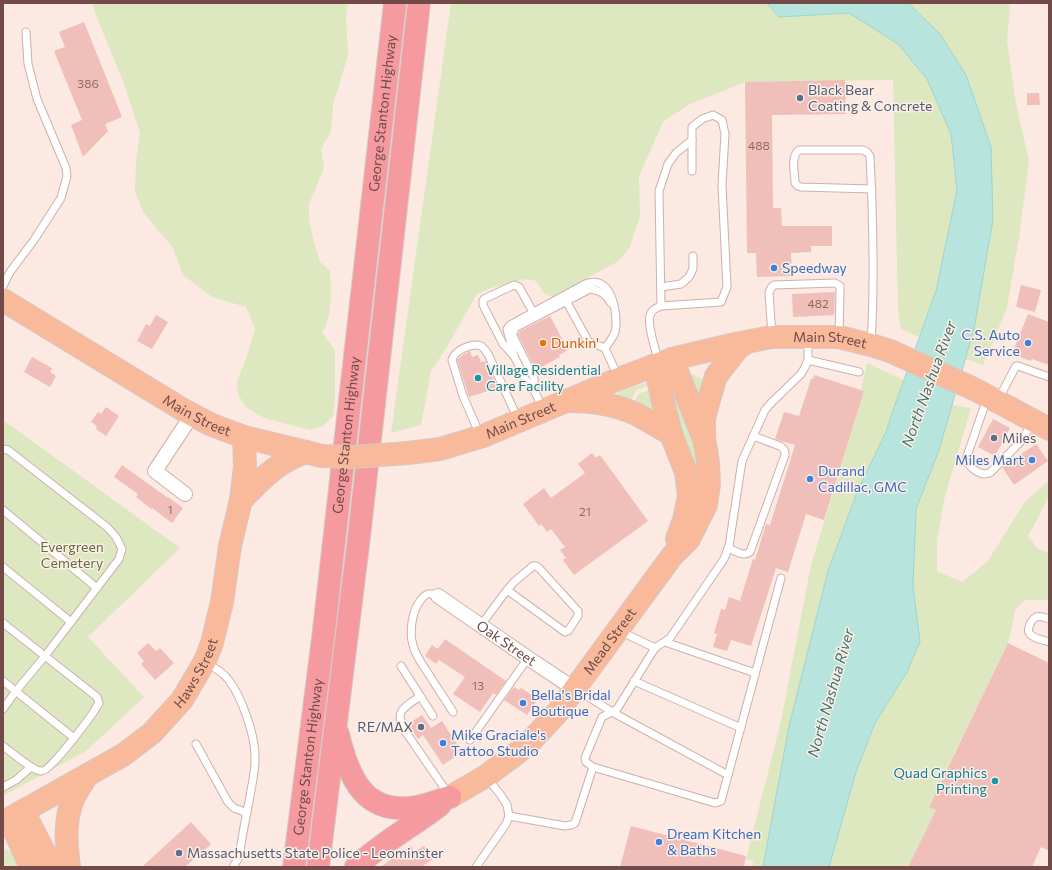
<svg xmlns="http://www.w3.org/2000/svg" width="1052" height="870" viewBox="0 0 1052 870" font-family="Commissioner,sans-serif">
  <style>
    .green { fill: #dde8c1 }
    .water { fill: #b7e4dc; stroke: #9dd6cd }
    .building { fill: #f0bfba }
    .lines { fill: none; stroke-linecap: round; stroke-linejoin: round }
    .service-casing { stroke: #ceb0ac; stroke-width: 9 }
    .minor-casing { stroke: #ceb0ac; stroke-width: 16 }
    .primary-casing { stroke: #d5c9c8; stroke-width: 24 }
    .motorway-casing { stroke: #d5c9c8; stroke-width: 24 }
    .service { stroke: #fff; stroke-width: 7 }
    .minor { stroke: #fff; stroke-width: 14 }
    .primary { stroke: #f9b99b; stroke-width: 22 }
    .motorway { stroke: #f59a9e; stroke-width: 22 }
    .primary-bridge-casing { stroke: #d5c9c8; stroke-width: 24; stroke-linecap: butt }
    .primary-bridge { stroke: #f9b99b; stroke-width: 22 }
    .service-dot { fill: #5c6f8a; stroke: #ffeee7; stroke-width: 1.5 }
    .shop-dot { fill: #3f7fe0; stroke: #ffeee7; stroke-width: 1.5 }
    .food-dot { fill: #e8710a; stroke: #ffeee7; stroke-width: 1.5 }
    .culture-dot { fill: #0f9aa8; stroke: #ffeee7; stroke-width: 1.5 }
    .labels { text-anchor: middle; stroke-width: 3; stroke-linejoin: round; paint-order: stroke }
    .number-label { font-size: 12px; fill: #926865 }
    .service-label { font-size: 14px; fill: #4e5e75; stroke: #ffeee7; text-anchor: start }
    .street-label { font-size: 14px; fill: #724b49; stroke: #ffeee7 }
    .shop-label { font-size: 14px; fill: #366cbe; stroke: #ffeee7; text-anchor: start }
    .food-label { font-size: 14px; fill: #c56008; stroke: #ffeee7; text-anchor: start }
    .culture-label { font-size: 14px; fill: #0d838f; stroke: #ffeee7; text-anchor: start }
    .park-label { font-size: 14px; fill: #5e723f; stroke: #ffeee7 }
    .water-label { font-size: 15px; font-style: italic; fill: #3d786f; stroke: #ffeee7 }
  </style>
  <rect width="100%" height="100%" fill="#fbe9e2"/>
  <g class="green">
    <path d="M92 3H348L346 16 348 55 339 85 333 104 332 122 330 134 321 149 324 168 309 204V219L313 239 320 262 330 271C331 291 333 314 322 333L335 350V400L333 416 323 426 310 430 264 418 245 406 238 394 237 381 246 359 255 329 246 307 212 297 183 275 173 248 143 212 135 192 136 160 140 133 124 84 95 13Z"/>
    <path d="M451 3H767L780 17 849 13 898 44 927 79 951 134 957 190 936 291 919 337 901 329 898 310 893 80 745 82 688 105 663 122 639 176 640 216 629 249 617 262 552 297 544 293 536 281 525 279 491 288 477 294 445 350 431 371 421 425 391 433Z"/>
    <path d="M908 3H1009L1010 6 1007 41 1016 103 1029 161 1019 238 1007 308 983 365 965 359 974 329 940 34Z"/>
    <path d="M867 363 904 380 892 413 886 432 857 492 828 571 789 726 763 867H752L753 861 746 859 781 721 811 565 864 391 861 390Z"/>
    <path d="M691 374 705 380 699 402 685 377Z"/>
    <path d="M648 382 651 385 636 390 631 400 619 397 617 395 619 392Z"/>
    <path d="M673 387 692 431 699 468H693L674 408Z"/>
    <path d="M652 389 656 414 635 402 638 394Z"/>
    <path d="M952 405 971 408 944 500 937 541V571L962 582 987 562 1025 502 1049 480V497L1028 536 1037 548 1049 553V600H1026L1016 608 1008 643 929 806 936 810 908 867H829L856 772 875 723 907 672 920 642 913 586 916 509 939 450Z"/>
    <path d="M3 420 180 548 88 637 144 697 86 751 3 796Z"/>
    <path d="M3 848 11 852 19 867H3Z"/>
  </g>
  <path class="water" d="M767 3H908L940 34 966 75 991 147 993 220 974 329 939 450 916 509 913 586 920 642 907 672 875 723 856 772 829 867H763L789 726 828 571 857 492 886 432 892 413 936 291 957 190 951 134 927 79 898 44 849 13 779 17Z"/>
  <g class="building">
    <path d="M84 22 122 117 105 124 108 131 83 157 71 125 82 120 54 51 65 47 59 32Z"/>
    <path d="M845 80 846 114 772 115 773 208H781L782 226H832V246H811V252L791 253 792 276 757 277 756 253H747L745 82Z"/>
    <path d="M1027 93H1039L1040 105H1027Z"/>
    <path d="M1021 285 1041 290 1035 312 1016 307Z"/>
    <path d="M835 292 834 315 793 317 792 294Z"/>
    <path d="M1028 314 1049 322V365L1032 359 1031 361 1012 354Z"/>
    <path d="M156 315 168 322 152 349 137 341 146 324 150 326Z"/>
    <path d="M550 316 568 350 559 355 560 357 536 370 518 335 520 331Z"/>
    <path d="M470 351 472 357 478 355 481 362 486 361 497 388 469 397 457 360 463 355Z"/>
    <path d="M32 357 52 368 50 372 56 376 50 387 24 372Z"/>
    <path d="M814 375 864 391 824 520 806 514 788 572 776 568 751 646 731 640 727 651 713 647 717 634 714 633 721 609 725 610 729 597 740 601 753 559 755 560 766 524 770 525 795 445 775 439 784 412 799 416 811 379H813Z"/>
    <path d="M106 407 119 416 106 436 96 429 97 426 91 422 98 412 101 414Z"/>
    <path d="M993 419 1010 428 995 456 978 447Z"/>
    <path d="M1036 444 1048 461 1014 485 1002 467Z"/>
    <path d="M592 453 596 458 600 455 648 521 574 575 563 560 566 558 560 550 565 547 551 529 547 532 541 524 539 526 523 504 544 488 551 498 585 473 578 464Z"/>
    <path d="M122 465 168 498V497L183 508 172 523 152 508 151 509 136 497 138 494 114 477Z"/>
    <path d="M445 639 506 681 496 695 493 693 480 712 453 694 465 677 439 660 436 664 425 656 432 645 438 649Z"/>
    <path d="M148 643 156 651 160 648 174 663 155 680 141 664 144 661 137 653Z"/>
    <path d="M1008 643 1049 663V851L1041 847 1032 867H908L936 810 929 807Z"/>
    <path d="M514 687 519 690 521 688 538 699 527 715 504 700Z"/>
    <path d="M422 715 431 728 442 721 462 752 443 765 423 735 418 739 408 724Z"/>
    <path d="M191 822 211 844 185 867H142Z"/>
    <path d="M631 826 746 856 744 867H620Z"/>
    <path d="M411 846 415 852 424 846 433 859 421 867H380Z"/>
  </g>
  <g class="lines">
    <defs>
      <g id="service">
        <path d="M3 286 10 272 34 240 61 198 67 176 66 168 37 99 28 64 26 32"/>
        <path d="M661 287 681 284 689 277 693 269V256"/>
        <path d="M564 297 587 339 589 342 605 348 618 377"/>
        <path d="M661 306 659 191 668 164 676 153 692 140"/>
        <path d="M533 312 519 287 514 285 484 299 483 301V305L503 344 514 356 526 380 534 390 543 409"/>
        <path d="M772 335 769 293C770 289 771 287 774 285L835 283 840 286V292L839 335"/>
        <path d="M871 343C875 281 873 218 870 156L867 152 863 150H799C790 157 795 173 795 183L798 186 801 187 872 189"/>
        <path d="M514 356 507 329 510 325 585 284C605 277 612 294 615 310 616 317 617 325 615 332 613 338 609 343 605 348"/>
        <path d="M808 360 859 372"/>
        <path d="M659 362C656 353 647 323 650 316 651 310 656 308 661 306L721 302 727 287 722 185 725 134 722 120 713 115 702 119 692 127V171"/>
        <path d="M534 390V378L513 336V333L515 328 590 289C600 290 606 294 611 303"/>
        <path d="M988 399 983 410 966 459C970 468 981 478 991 472L1023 439 1032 422"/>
        <path d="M998 400 1016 366H1018L1049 377"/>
        <path d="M480 435 463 396 452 360C454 351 472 342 481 346 484 348 486 351 488 354L518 419"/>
        <path d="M3 449 8 450 107 527 116 537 122 549 119 559 45 656 16 691 3 709"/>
        <path d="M3 510 97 588"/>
        <path d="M728 548C735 551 743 557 750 552L785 455C785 450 784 449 780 446L753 436"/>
        <path d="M3 567 71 622"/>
        <path d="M781 578 721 801 715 803 593 767 586 762 585 758 602 717 617 709 655 648C660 644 665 642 670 638L724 559 729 546 742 461 765 410 771 403 801 374 805 367 808 360V339"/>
        <path d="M438 596C429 592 426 593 420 601 412 611 409 633 413 645 415 655 422 664 428 673 436 686 445 699 453 712"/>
        <path d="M1049 619C1045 618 1041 615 1036 617 1031 620 1026 630 1030 634 1034 639 1044 640 1049 642"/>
        <path d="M3 623 97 697 99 703C97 706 95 710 93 713 86 723 50 771 42 771 34 772 10 751 3 746"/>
        <path d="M481 625 507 590 514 582 533 566H536L539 568 578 611V616L568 631 565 632 507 590"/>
        <path d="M620 631 655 648"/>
        <path d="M665 642 755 673"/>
        <path d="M206 662C214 667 222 672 228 679 242 697 256 737 255 760 255 772 252 784 250 796 246 816 242 837 239 857L233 867"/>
        <path d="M401 666 433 716"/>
        <path d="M3 681 74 738"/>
        <path d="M634 681 741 728"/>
        <path d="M578 690 612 712 728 775"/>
        <path d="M420 696C407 706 394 710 403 728L449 795"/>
        <path d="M470 740 528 658"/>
        <path d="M196 744 228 802 234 808 247 813"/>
        <path d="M3 787 16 780 31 767"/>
        <path d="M509 816 565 826 571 825 575 823 593 767"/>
        <path d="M476 867 506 824 509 816 507 805 500 794 487 778"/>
      </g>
      <g id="minor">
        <path d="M185 494 155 471 192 415"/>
        <path id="s1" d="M438 596 528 658 564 682 576 689"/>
      </g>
      <g id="primary">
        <path id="s2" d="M3 300 185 411 212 425 244 437 322 456"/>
        <path d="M655 365 663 402 671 434 686 472 689 496 684 520 677 539"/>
        <path d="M570 401C593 401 617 405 638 415 649 421 660 428 671 434"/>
        <path d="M704 435V419L708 403 716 376 738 348 747 342"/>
        <path id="s3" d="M408 453 440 449 483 436 616 380 672 359 735 344 772 337H839L871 345 890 351 974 389 1049 429"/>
        <path d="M241 500C261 480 279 460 307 452"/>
        <path id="s4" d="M450 797 486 776 512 757 529 743 557 713 672 556 689 539 706 505 709 484 708 463 706 449 704 439 672 359"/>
        <path d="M23 811 52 867"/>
        <path id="s5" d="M31 867 9 819 123 755 152 733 182 700 205 661 212 643 222 602 230 546 241 500 245 466 244 437"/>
        <path d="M69 867C66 843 64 819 74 797 78 789 83 782 87 775"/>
      </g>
      <g id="motorway">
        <path d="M338 734C349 780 366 818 421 806 430 804 440 800 450 797"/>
        <path id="s6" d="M294 867 324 630 395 3"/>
        <path d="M318 867 359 537 419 3"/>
        <path d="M356 867C381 843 413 826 440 805"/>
      </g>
    </defs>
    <use href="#service" class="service-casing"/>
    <use href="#minor" class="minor-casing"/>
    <use href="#primary" class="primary-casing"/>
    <use href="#motorway" class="motorway-casing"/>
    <use href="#service" class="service"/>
    <use href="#minor" class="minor"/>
    <use href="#primary" class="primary"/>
    <use href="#motorway" class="motorway"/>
    <defs>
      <path id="primary-bridge" d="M322 456 353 457 408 453"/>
    </defs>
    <use href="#primary-bridge" class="primary-bridge-casing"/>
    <use href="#primary-bridge" class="primary-bridge"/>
  </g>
  <g class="service-dot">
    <circle cx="800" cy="98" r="4"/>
    <circle cx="994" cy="438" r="4"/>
    <circle cx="421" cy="727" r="4"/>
    <circle cx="179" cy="853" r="4"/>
  </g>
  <g class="shop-dot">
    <circle cx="774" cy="268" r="4"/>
    <circle cx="1028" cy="343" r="4"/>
    <circle cx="1032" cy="460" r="4"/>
    <circle cx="810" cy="479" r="4"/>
    <circle cx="523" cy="703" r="4"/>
    <circle cx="443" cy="743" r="4"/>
    <circle cx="659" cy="842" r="4"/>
  </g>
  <circle class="food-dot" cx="543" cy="343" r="4"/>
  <g class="culture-dot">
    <circle cx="478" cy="378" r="4"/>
    <circle cx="995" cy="781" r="4"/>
  </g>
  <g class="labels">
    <g class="number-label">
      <text x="88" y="88">386</text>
      <text x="759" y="150">488</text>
      <text x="818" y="308">482</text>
      <text x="170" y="514">1</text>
      <text x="585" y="516">21</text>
      <text x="478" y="690">13</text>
    </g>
    <g class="service-label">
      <text x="808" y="95">Black Bear<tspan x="808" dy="16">Coating &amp; Concrete</tspan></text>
      <text x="1002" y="443">Miles</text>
      <text x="413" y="732" text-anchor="end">RE/MAX</text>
      <text x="187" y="858">Massachusetts State Police - Leominster</text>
    </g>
    <g class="street-label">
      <text dy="5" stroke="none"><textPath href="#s6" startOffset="759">George Stanton Highway</textPath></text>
      <text dy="5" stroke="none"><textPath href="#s3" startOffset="442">Main Street</textPath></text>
      <text dy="5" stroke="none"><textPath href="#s2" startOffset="226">Main Street</textPath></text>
      <text dy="5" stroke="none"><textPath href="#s3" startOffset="118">Main Street</textPath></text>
      <text dy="5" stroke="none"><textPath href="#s6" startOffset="435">George Stanton Highway</textPath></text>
      <text dy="5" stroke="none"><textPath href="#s4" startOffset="226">Mead Street</textPath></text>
      <text dy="5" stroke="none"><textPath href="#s1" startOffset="83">Oak Street</textPath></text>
      <text dy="5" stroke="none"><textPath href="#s5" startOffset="295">Haws Street</textPath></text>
      <text dy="5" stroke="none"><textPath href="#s6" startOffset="111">George Stanton Highway</textPath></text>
    </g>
    <g class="shop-label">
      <text x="782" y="273">Speedway</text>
      <text x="1020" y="340" text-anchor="end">C.S. Auto<tspan x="1020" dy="16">Service</tspan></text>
      <text x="1024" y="465" text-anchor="end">Miles Mart</text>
      <text x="818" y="476">Durand<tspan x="818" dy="16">Cadillac, GMC</tspan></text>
      <text x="531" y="700">Bella's Bridal<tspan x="531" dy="16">Boutique</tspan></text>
      <text x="451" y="740">Mike Graciale's<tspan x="451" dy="16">Tattoo Studio</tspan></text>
      <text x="667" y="839">Dream Kitchen<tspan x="667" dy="16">&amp; Baths</tspan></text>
    </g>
    <g class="food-label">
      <text x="551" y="348">Dunkin'</text>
    </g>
    <g class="culture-label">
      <text x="486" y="375">Village Residential<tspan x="486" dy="16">Care Facility</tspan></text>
      <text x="987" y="778" text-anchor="end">Quad Graphics<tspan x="987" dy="16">Printing</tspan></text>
    </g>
    <g class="park-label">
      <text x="72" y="552">Evergreen<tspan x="72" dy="16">Cemetery</tspan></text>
    </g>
    <g class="water-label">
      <text transform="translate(929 384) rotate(-70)" y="5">North Nashua River</text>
      <text transform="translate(831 693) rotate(-74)" y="5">North Nashua River</text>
    </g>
  </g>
  <rect width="1052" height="870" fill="none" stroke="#724b49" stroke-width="8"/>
</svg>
